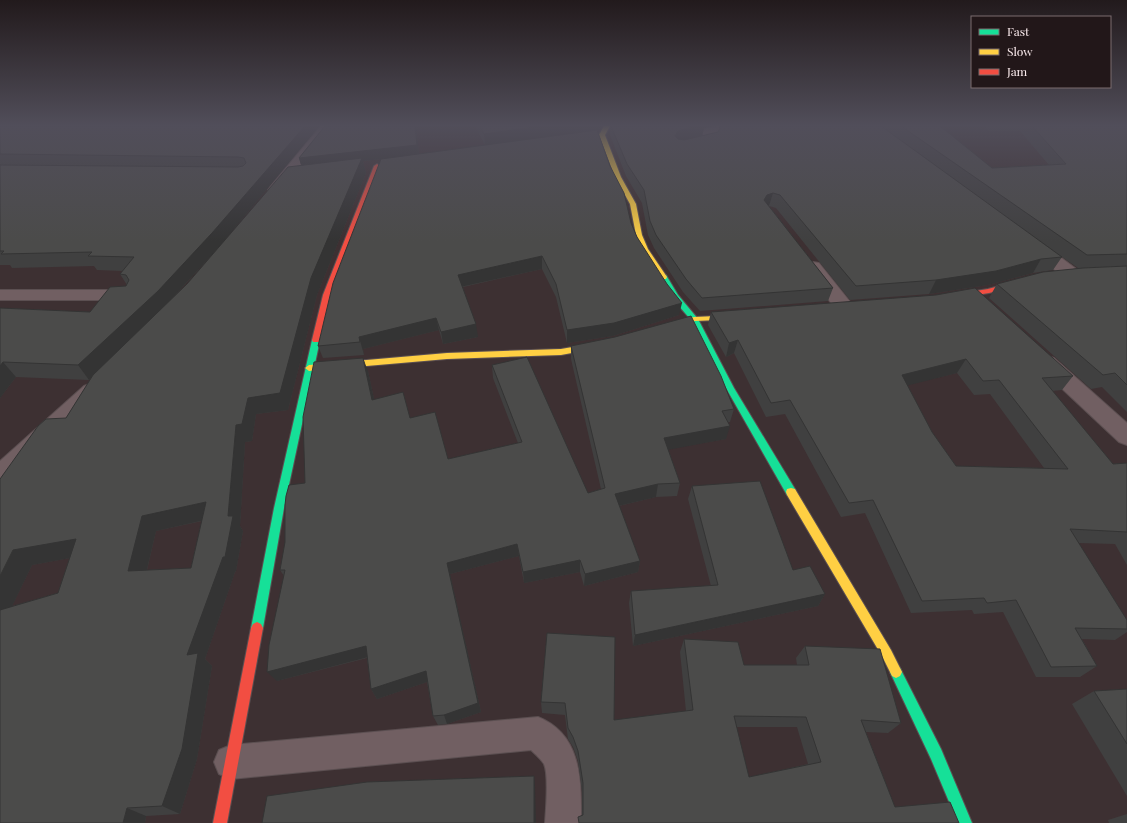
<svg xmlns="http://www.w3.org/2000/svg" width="1127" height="823" viewBox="0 0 1127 823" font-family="'Playfair Display',serif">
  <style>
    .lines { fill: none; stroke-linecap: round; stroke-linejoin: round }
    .street-casing { stroke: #5b4f51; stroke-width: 2 }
    .fast-casing { stroke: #5b4f51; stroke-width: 2 }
    .slow-casing { stroke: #5b4f51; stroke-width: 2 }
    .jam-casing { stroke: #5b4f51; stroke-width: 2 }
    .street { fill: #715f62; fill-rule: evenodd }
    .fast { fill: #16e098; fill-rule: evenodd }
    .slow { fill: #ffcf43; fill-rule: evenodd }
    .jam { fill: #f24e42; fill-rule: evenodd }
    .wall { fill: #404040; fill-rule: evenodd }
    .shaded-wall { fill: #343434 }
    .building { fill: #4b4b4a; stroke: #343434; fill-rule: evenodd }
  </style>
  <rect width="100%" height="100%" fill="#3d3032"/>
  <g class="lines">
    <defs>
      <g id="street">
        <path d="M321 126H334L280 193 275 194 270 193 268 190 270 187Z"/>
        <path d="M719 126H741L739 129 716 134 717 139 715 142 687 150 682 149 680 146 682 143 703 137V132L704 129Z"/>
        <path d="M1034 241 1040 242 1079 271 1082 275 1079 279 1073 280 1067 279 1028 250 1026 246 1028 242Z"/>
        <path d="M813 262 819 263 851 303 853 307 851 311 844 313 837 311 804 267 807 263Z"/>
        <path d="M0 290H128L134 291 137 295 134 299 128 300H0Z"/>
        <path d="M1047 356 1054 358 1127 423V445L1119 442 1040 368 1037 363 1040 358Z"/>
        <path d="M92 383 100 386 103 391 100 396 9 482 0 485V461L84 386Z"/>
        <path d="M538 717C583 735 581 782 581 823H545C546 809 549 775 544 764 541 759 535 754 531 750L231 779 219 774 214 762 219 750 231 745Z"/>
      </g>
      <g id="fast">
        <path d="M660 275H666L678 295 698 319 734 388 795 489 796 492 795 495 791 496 787 495 726 388 691 320 672 298 659 277Z"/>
        <path d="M316 337 320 340 284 508 263 628 261 632 257 634 253 632 251 628 274 508 312 340Z"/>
        <path d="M896 666 900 668 941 749 972 823H958L931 759 890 672 892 668Z"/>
      </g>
      <g id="slow">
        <path d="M604 126H610L605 135 621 177 636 204 642 235 648 249 667 277 666 279H663L659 277 642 249 636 235 630 204 615 177 599 135Z"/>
        <path d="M739 315H742L743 317 742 319 695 321 665 331 661 328 662 326 694 317Z"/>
        <path d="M601 342 604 343 605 345 604 347 561 355 447 359 309 371 305 368 309 365 447 353 561 349Z"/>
        <path d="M791 488 795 489 891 650 902 672 900 676 896 678 892 676 883 658 787 495 786 492 787 489Z"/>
      </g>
      <g id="jam">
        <path d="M377 164 380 166 331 295 320 340 319 342H313L312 340 323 295 374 166Z"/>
        <path d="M1022 280 1026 282 1025 284 989 293 951 299 947 297 951 295 988 289Z"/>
        <path d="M257 622 261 624 263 628 227 823H213L251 628 253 624Z"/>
      </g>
    </defs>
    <use href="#street" class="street-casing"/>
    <use href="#fast" class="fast-casing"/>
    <use href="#slow" class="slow-casing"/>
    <use href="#jam" class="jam-casing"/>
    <use href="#street" class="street"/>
    <use href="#fast" class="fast"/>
    <use href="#slow" class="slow"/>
    <use href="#jam" class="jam"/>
  </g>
  <g class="wall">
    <path d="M0 126H314L316 130 222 243 301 165 299 158 325 126H416L419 154 485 145 475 126H600L597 130 631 223 637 237 679 315 613 336 567 343 556 297 542 269 463 287 478 337 443 344 439 330 363 349 364 355 323 358 318 346 393 158 363 161 366 173 317 295 288 410 256 414 252 441 245 442 240 526 243 531 236 571 235 572 205 659 212 666 197 759 180 814 146 816 145 823H0V479L66 418 93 376 89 380 16 377 0 398V308L90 312 127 285 120 274 123 271 97 270 94 266 12 268 10 265H0ZM217 249 187 284 170 301ZM202 521 191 568 147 570 156 531ZM70 558 58 593 12 606 32 565Z"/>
    <path d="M610 126H712L704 128 702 136 718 132 719 130V126H940L992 168 1049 165 1020 131H989L984 126H1127V412L1102 387 1091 389 989 298 997 284 1078 268 1062 257 1053 270 1033 273 988 285 929 294 850 300 776 208 769 206 833 288 828 301 700 311 683 292 654 248 648 235 642 203 626 176 610 135Z"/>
    <path d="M711 312 1073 376 1062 390 1052 391 1113 464 1127 463V565L1115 544 1078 543 1127 620V632L1115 640 1082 639 1097 666 1080 677H1036L1003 612 974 614 972 610 911 613 865 513 841 517 785 414 766 417 734 353 726 357 708 325ZM957 373 974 395 990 394 1044 468 956 466 932 432 907 385Z"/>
    <path d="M571 346 734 409 730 422H728L726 439 668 449 680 483 677 496 656 497 619 506 640 561 638 572 584 586 580 572 524 583 519 556 450 574 481 712 447 724 438 725 433 716 427 682 377 699 371 689 367 658 277 681 284 576 280 570 368 371 374 399 410 418 448 459 518 443 493 378 492 365 588 493 601 489 571 359Z"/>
    <path d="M692 486 793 570 825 594 818 606 633 646 629 603 631 591 711 586 688 499Z"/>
    <path d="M547 633 614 720 686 711 680 652 684 639 744 665H797L796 658 805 646 901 723 888 733 866 732 895 807 959 823 582 816V792L578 761 573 747 568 739 565 715 542 713 541 702ZM736 727H797L808 764 749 777Z"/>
    <path d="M1127 689V796L1072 704 1094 691Z"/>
    <path d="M1127 814V823H1109L1108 820Z"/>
  </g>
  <g class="shaded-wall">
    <path d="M305 126H314L316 130 219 247 166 305 89 380 78 365Z"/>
    <path d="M416 126 419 155 363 161 366 173 317 295 288 410 256 414 252 441 245 442 240 526 243 531 236 571 235 572 205 659 212 666 197 759 180 814 162 806 187 655 228 516 236 425 248 398 302 168 299 158Z"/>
    <path d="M542 126H600L597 130 485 146 484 134Z"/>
    <path d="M696 126H712L704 128 702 136 677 143 675 136 678 131Z"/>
    <path d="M773 193 769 206 764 208V200L767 195Z"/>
    <path d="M542 256V269L460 287 458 275Z"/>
    <path d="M1041 259 1033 273 988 285 929 294 936 280Z"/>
    <path d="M682 303 679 315 613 336 567 343V330Z"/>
    <path d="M436 318 439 330 363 349 364 355 359 337Z"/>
    <path d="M476 324 478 337 443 344 441 332Z"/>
    <path d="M738 340 734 353 726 357 729 343Z"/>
    <path d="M363 358 368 371 377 413 372 400Z"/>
    <path d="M966 359 957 373 894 389 902 375Z"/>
    <path d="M3 362 16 377 0 398V366Z"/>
    <path d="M730 426 726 439 662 451 664 438Z"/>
    <path d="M658 484 656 497 614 507 615 494Z"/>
    <path d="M206 502 218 517 156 531 143 586 128 571 142 516Z"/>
    <path d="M76 539 92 554 32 565 1 629H0V576L13 550Z"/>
    <path d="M517 544 519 556 450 574 481 712 447 724 444 715 447 563Z"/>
    <path d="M580 560V572L524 583 523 572Z"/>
    <path d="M640 561 638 572 584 586 585 574Z"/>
    <path d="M825 594 818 606 633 646 635 635Z"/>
    <path d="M366 646 372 656 277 681 267 672Z"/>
    <path d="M426 671 430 681 377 699 371 689Z"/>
    <path d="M534 776 535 786 536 823H534Z"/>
    <path d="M127 808 146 816 145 823H123Z"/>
  </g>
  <g class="building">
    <path d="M0 126H305L212 233 158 291 78 365 3 362 0 366V308L90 312 110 287 126 286 129 280 126 275 120 274 134 257 88 256 92 252 1 254 4 251H0V165L238 167 243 166 246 163 244 158 238 157 0 154Z"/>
    <path d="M325 126H415L417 145 299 158Z"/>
    <path d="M480 126H542L484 134Z"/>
    <path d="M611 126H696L678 131 675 136 678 139 684 140 718 132 720 128V126H881L1062 257 1041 259 996 271 936 280 856 286 780 195 773 193 767 195 764 200 833 288 702 298 686 279 656 235 650 221 644 190 627 164Z"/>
    <path d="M901 126H940L992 168 1066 164 1032 126H1127V254L1087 255Z"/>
    <path d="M597 130 610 166 624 193 631 223 637 237 667 284 682 303 614 323 567 330 556 284 542 256 458 275 476 324 441 332 436 318 359 337 360 342 318 346 333 283 381 159Z"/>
    <path d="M362 158 311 278 280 393 248 398 242 424 236 425 228 516H233L225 557H223L187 655 198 653 182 749 162 806 127 808 123 823H0V610L58 593 76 539 13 550 0 576V479L38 426 46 419 66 418 93 375 187 284 288 167ZM206 502 191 568 128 571 142 516Z"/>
    <path d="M1127 266V385L1115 373 1103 375 997 284 1043 272 1083 268Z"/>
    <path d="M975 288 1073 376 1042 378 1113 464 1127 463V532L1070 529 1127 620V629L1075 628 1097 666 1051 667 1016 600 987 603 984 598 922 601 873 500 849 503 790 400 771 403 738 340 729 343 711 312 936 295ZM966 359 983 381 999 380 1068 469 956 466 932 432 902 375Z"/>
    <path d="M691 316 721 376 734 409 722 411 730 426 664 438 680 483 658 484 615 494 640 561 585 574 580 560 523 572 517 544 447 563 478 703 444 715 433 716 426 671 371 689 366 646 267 672 269 645 285 570H280L285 542V505L286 496 289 485 305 483 303 417 314 362 363 358 372 400 403 392 410 418 435 412 448 459 522 442 492 365 527 357 588 493 605 488 571 346 615 337Z"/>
    <path d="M760 481 793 570 810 566 825 594 635 635 631 591 718 585 692 486Z"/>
    <path d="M547 633 615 637 614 720 693 710 684 639 738 642 744 665H809L805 646 880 649 901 723 861 720 895 807 950 802 959 823H579L578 817 583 815V783L578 751 573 737 568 728 565 703 541 702ZM734 716 806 717 821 762 749 777Z"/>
    <path d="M1127 689V744L1094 691Z"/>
    <path d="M534 776V823H262L267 796 367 782Z"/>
  </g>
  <linearGradient id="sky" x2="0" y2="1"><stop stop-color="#221a1c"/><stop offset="0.52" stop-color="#514e5a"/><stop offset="1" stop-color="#514e5a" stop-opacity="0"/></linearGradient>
  <rect width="1127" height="241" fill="url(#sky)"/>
  <rect x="971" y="16" width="140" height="72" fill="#221719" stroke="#7a6d6f"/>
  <rect x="979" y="29" width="20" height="6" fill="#16e098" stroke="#7a6d6f"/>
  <text x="1007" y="36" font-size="12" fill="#feeef0">Fast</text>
  <rect x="979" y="49" width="20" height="6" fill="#ffcf43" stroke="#7a6d6f"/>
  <text x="1007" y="56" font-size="12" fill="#feeef0">Slow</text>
  <rect x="979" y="69" width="20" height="6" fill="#f24e42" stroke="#7a6d6f"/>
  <text x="1007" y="76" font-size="12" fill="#feeef0">Jam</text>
</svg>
